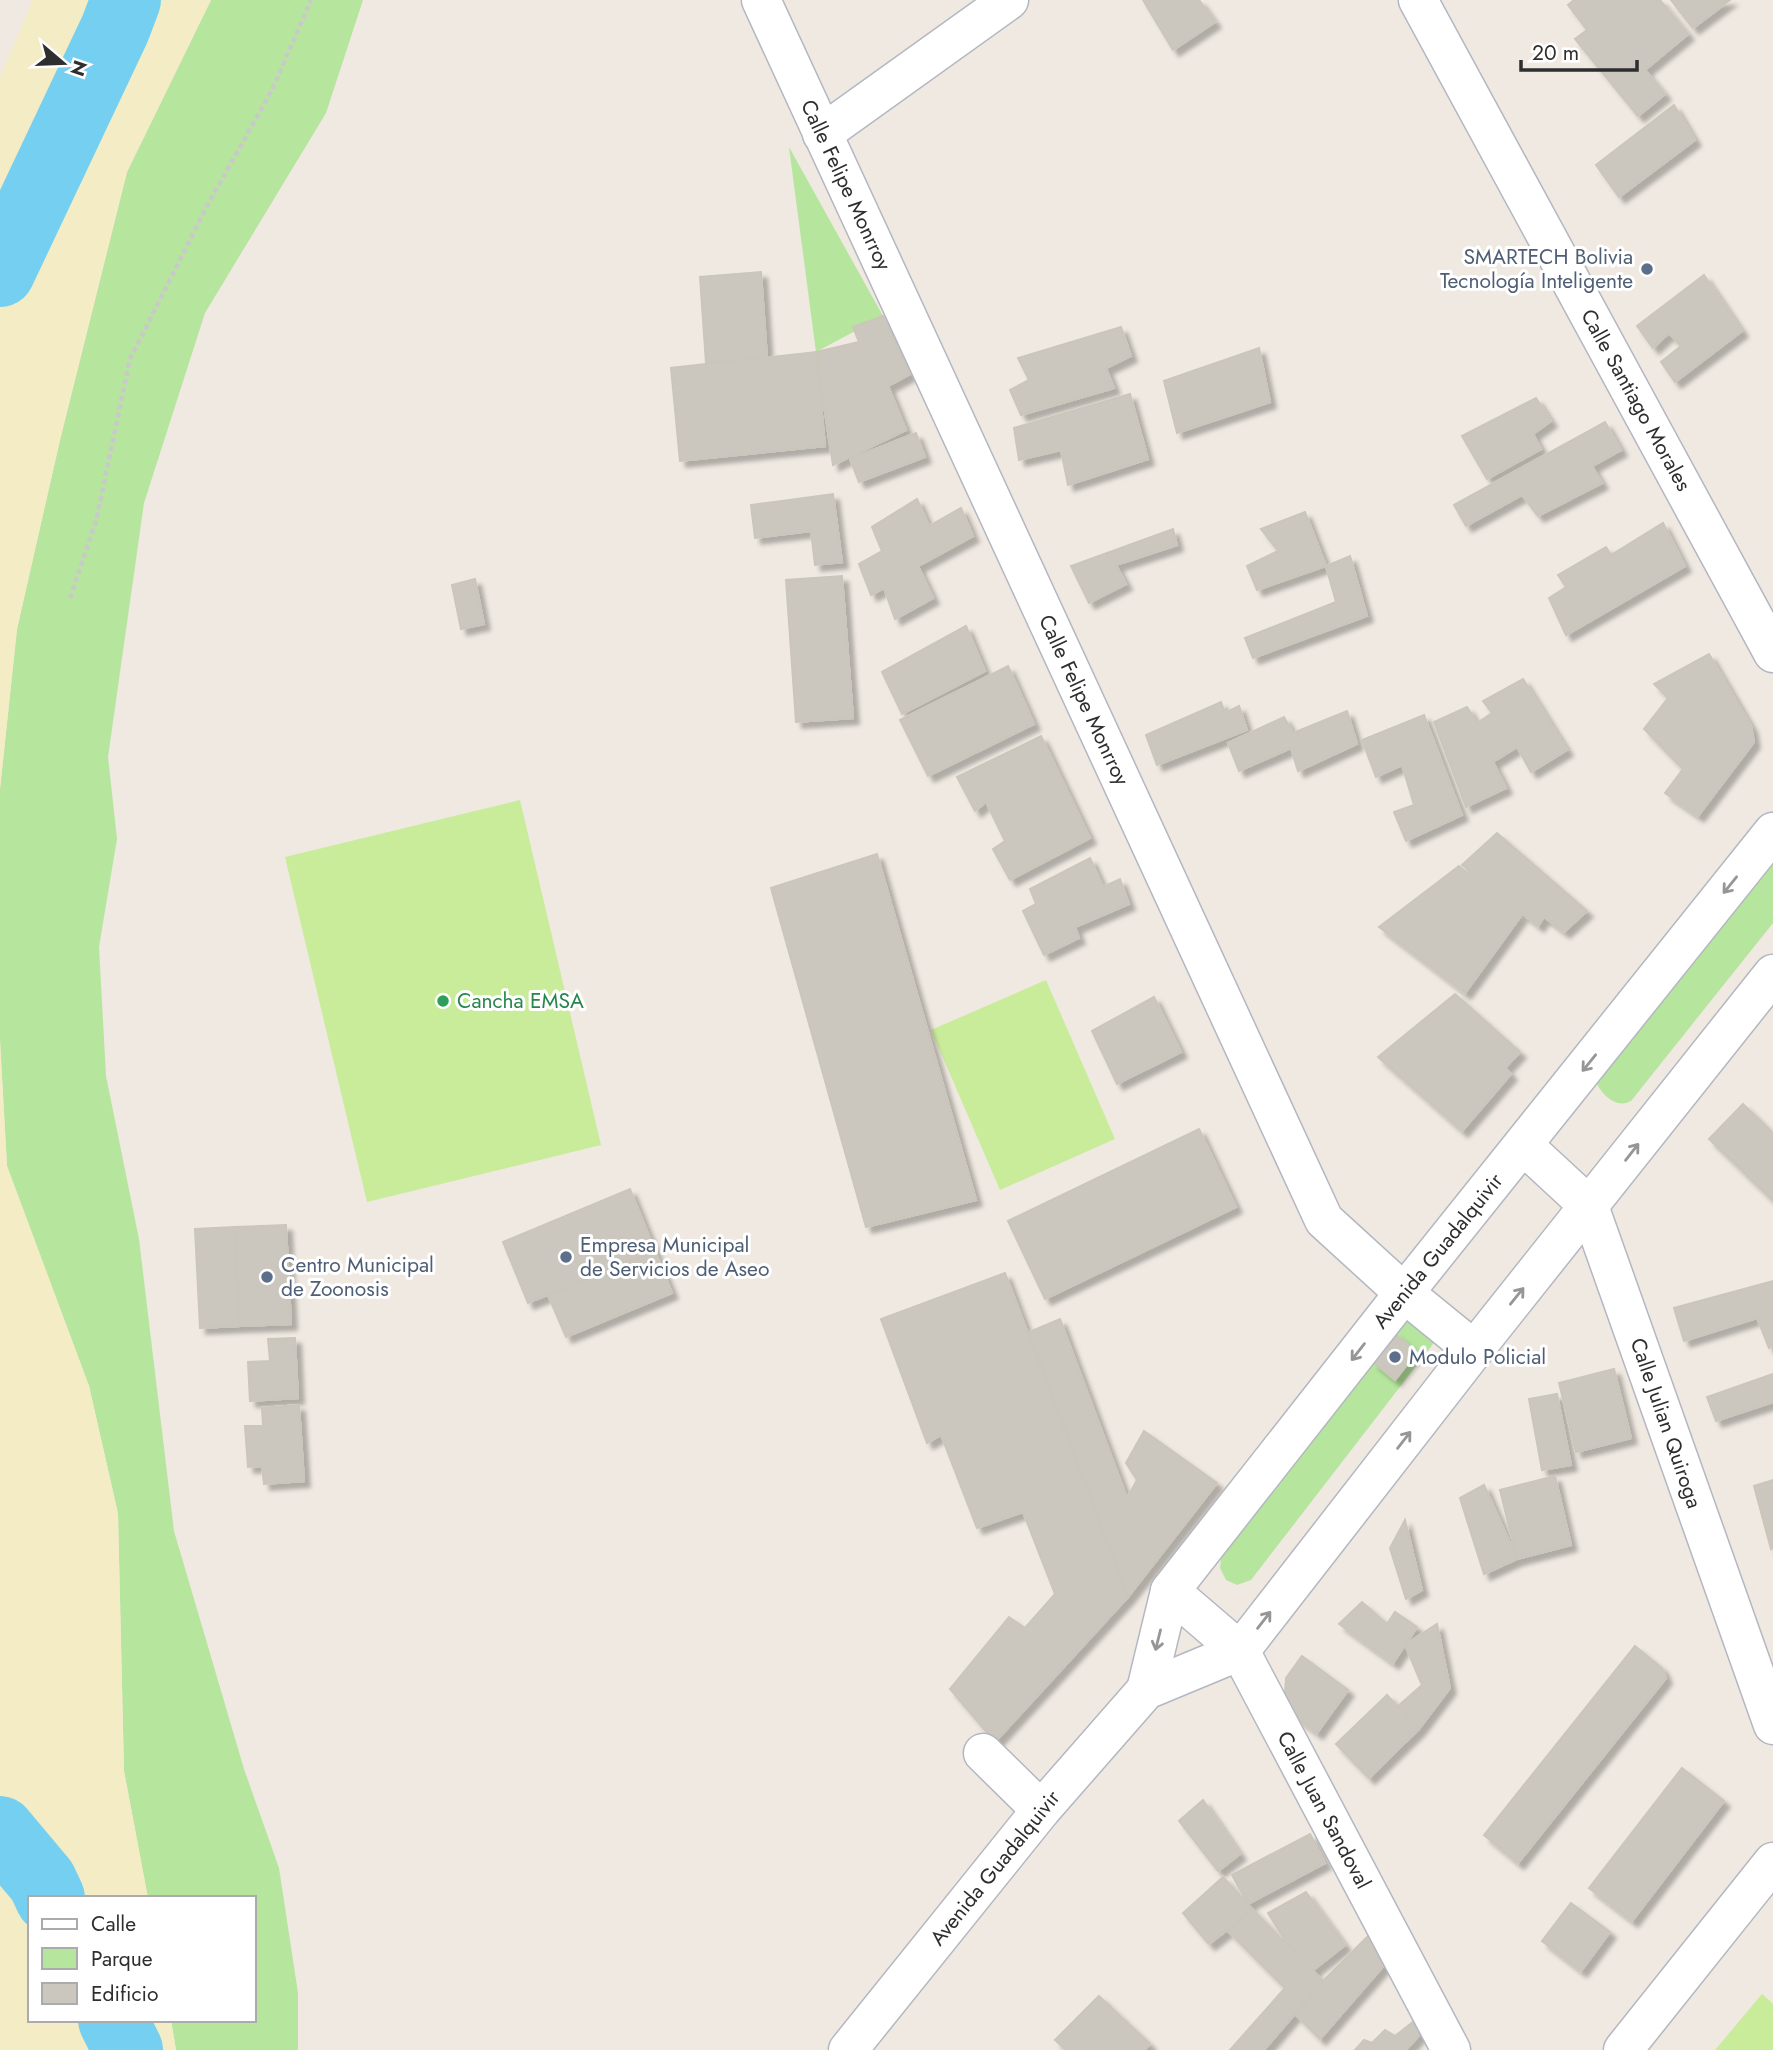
<svg xmlns="http://www.w3.org/2000/svg" width="1773" height="2050" viewBox="0 0 1773 2050" font-family="Jost,sans-serif">
  <style>
    .green { fill: #b6e59e }
    .sand { fill: #f3ecc5 }
    .pitch { fill: #c9ec9a }
    .lines { fill: none; stroke-linecap: round; stroke-linejoin: round }
    .river { stroke: #75cff0; stroke-width: 70 }
    .building { fill: #cbc7bf; stroke: #cbc5ba; stroke-width: 2; filter: url(#shadow) }
    .minor-casing { stroke: #b4b7c1; stroke-width: 41 }
    .path { stroke: #c9c9c9; stroke-width: 4.5; stroke-dasharray: 5 3.5; stroke-linecap: butt }
    .minor { stroke: #fff; stroke-width: 38 }
    .oneway { stroke: #969696 }
    .service-dot { fill: #5c6f8a; stroke: #fff; stroke-width: 2.5 }
    .leisure-dot { fill: #2e9e5b; stroke: #fff; stroke-width: 2.5 }
    .labels { text-anchor: middle; stroke-width: 6; stroke-linejoin: round; paint-order: stroke }
    .street-label { font-size: 21px; fill: #2e2e2e; stroke: #fff }
    .service-label { font-size: 21px; fill: #4e5e75; stroke: #fff; text-anchor: start }
    .leisure-label { font-size: 21px; fill: #27864d; stroke: #fff; text-anchor: start }
  </style>
  <defs>
    <filter id="shadow"><feDropShadow dx="6" dy="6" stdDeviation="2" flood-color="#0004"/></filter>
  </defs>
  <rect width="100%" height="100%" fill="#efe9e1"/>
  <g class="green">
    <path d="M211 0H363L326 113 205 313 144 503 108 757 117 839 99 947 106 1076 139 1239 174 1531 244 1769 279 1868 298 1993V2050H176L171 2020H254V1898H148L124 1771 118 1513 89 1386 7 1166 0 1041V789L17 629 60 440 127 172Z"/>
    <path d="M789 147 883 316 816 352Z"/>
    <path d="M1773 859V923L1631 1101C1617 1109 1603 1096 1597 1084L1601 1075Z"/>
    <path d="M1411 1313 1435 1336 1433 1344 1251 1580 1237 1585 1226 1580 1220 1568 1222 1551Z"/>
  </g>
  <g class="sand">
    <path d="M33 0H211L127 172 60 440 17 629 0 789V77Z"/>
    <path d="M0 1041 7 1166 89 1386 118 1514 124 1771 148 1898H30V2020H171L176 2050H0Z"/>
  </g>
  <g class="pitch">
    <path d="M520 800 601 1145 367 1202 285 857Z"/>
    <path d="M1046 980 1115 1139 1000 1190 931 1030Z"/>
    <path d="M1762 1994 1773 2004V2050H1715Z"/>
  </g>
  <g class="lines">
    <g class="river">
      <path d="M0 272 115 29 126 0"/>
      <path d="M0 1831 42 1881 50 1898"/>
      <path d="M113 2020 128 2050"/>
    </g>
  </g>
  <g class="building">
    <path d="M1143 0H1199L1215 22 1173 50Z"/>
    <path d="M1574 0H1660L1688 34 1645 70 1665 94 1638 116 1575 39 1587 30 1568 5Z"/>
    <path d="M1671 0H1730L1693 28Z"/>
    <path d="M1674 105 1695 140 1619 197 1596 165Z"/>
    <path d="M761 272 767 358 706 363 700 277Z"/>
    <path d="M1704 275 1742 331 1675 382 1661 362 1681 346 1669 333 1653 348 1637 326Z"/>
    <path d="M883 316 910 374 888 386 906 430 833 465 816 352 859 342 853 327Z"/>
    <path d="M1121 327 1131 356 1106 368 1114 388 1021 415 1010 390 1029 380 1018 358Z"/>
    <path d="M1259 348 1270 402 1177 433 1164 381Z"/>
    <path d="M816 352 825 446 680 461 671 368Z"/>
    <path d="M1130 394 1148 459 1068 485 1061 450 1019 460 1014 428Z"/>
    <path d="M1536 398 1551 421 1533 434 1541 449 1487 479 1462 436Z"/>
    <path d="M1605 422 1621 450 1592 466 1602 483 1538 516 1522 495 1466 526 1454 505Z"/>
    <path d="M916 433 925 457 859 482 850 459Z"/>
    <path d="M833 494 842 562 815 565 811 531 755 538 751 505Z"/>
    <path d="M917 499 929 526 961 508 973 536 918 566 933 598 895 619 884 588 871 595 859 564 882 551 872 527Z"/>
    <path d="M1305 512 1326 566 1257 590 1247 566 1278 551 1261 529Z"/>
    <path d="M1663 523 1685 566 1566 635 1549 598 1566 587 1558 575 1606 547 1611 555Z"/>
    <path d="M1173 529 1177 545 1116 565 1126 584 1089 603 1071 566Z"/>
    <path d="M1350 556 1367 616 1253 658 1245 638 1336 602 1326 566Z"/>
    <path d="M842 576 853 718 796 722 786 580Z"/>
    <path d="M475 579 484 624 461 629 452 585Z"/>
    <path d="M966 626 985 671 902 714 882 672Z"/>
    <path d="M1709 654 1751 726 1754 742 1698 816 1665 793 1683 769 1644 729 1668 698 1654 684Z"/>
    <path d="M1008 666 1034 724 928 776 900 720Z"/>
    <path d="M1523 679 1567 750 1531 772 1517 747 1493 762 1506 788 1466 807 1434 722 1467 707 1477 723 1492 713 1483 701Z"/>
    <path d="M1221 702 1225 713 1239 706 1247 730 1157 765 1146 735Z"/>
    <path d="M1347 711 1357 744 1298 771 1291 748 1239 771 1228 743 1284 717 1293 733Z"/>
    <path d="M1424 715 1462 815 1406 841 1394 812 1414 805 1402 765 1376 777 1362 740Z"/>
    <path d="M1041 736 1090 838 1010 880 993 849 1005 841 986 802 975 811 957 777Z"/>
    <path d="M1497 833 1587 911 1564 932 1544 917 1538 926 1462 865Z"/>
    <path d="M877 854 976 1200 866 1227 771 888Z"/>
    <path d="M1090 858 1103 887 1120 879 1129 904 1075 927 1079 938 1044 955 1023 911 1036 904 1030 889Z"/>
    <path d="M1459 866 1521 916 1465 993 1379 927Z"/>
    <path d="M1455 994 1520 1052 1505 1068 1511 1074 1462 1131 1378 1057Z"/>
    <path d="M1154 997 1181 1052 1117 1084 1092 1031Z"/>
    <path d="M1743 1104 1773 1133V1201L1709 1139Z"/>
    <path d="M1199 1129 1236 1207 1045 1299 1008 1221Z"/>
    <path d="M630 1189 655 1251 528 1303 503 1242Z"/>
    <path d="M286 1225 291 1324 239 1326 235 1227Z"/>
    <path d="M235 1227 239 1326 200 1328 195 1229Z"/>
    <path d="M655 1251 672 1293 566 1337 548 1295Z"/>
    <path d="M1005 1273 1128 1597 995 1742 950 1689 1009 1617 1025 1628 1055 1594 1023 1512 977 1528 941 1435 927 1443 881 1319Z"/>
    <path d="M1773 1281V1345L1769 1348 1757 1318 1684 1341 1674 1308Z"/>
    <path d="M1060 1319 1127 1498 1137 1480 1126 1463 1144 1431 1217 1483 1128 1597 1029 1332Z"/>
    <path d="M1395 1334 1417 1352 1395 1380 1373 1362Z"/>
    <path d="M295 1338 298 1398 250 1401 248 1362 270 1361 268 1339Z"/>
    <path d="M1614 1369 1631 1438 1576 1452 1559 1383Z"/>
    <path d="M1773 1374V1402L1716 1421 1707 1397Z"/>
    <path d="M1557 1394 1571 1465 1542 1470 1529 1399Z"/>
    <path d="M299 1405 304 1481 264 1484 262 1466 248 1467 245 1426H263L262 1408Z"/>
    <path d="M1555 1476 1571 1545 1517 1559 1500 1490Z"/>
    <path d="M1773 1480V1548L1771 1549 1754 1486Z"/>
    <path d="M1484 1485 1517 1559 1484 1574 1460 1498Z"/>
    <path d="M1405 1520 1422 1590 1406 1599 1390 1548Z"/>
    <path d="M1362 1602 1387 1624 1395 1612 1417 1627 1393 1663 1339 1624Z"/>
    <path d="M1437 1624 1450 1688 1419 1729 1398 1706 1422 1685 1405 1645Z"/>
    <path d="M1635 1646 1662 1668 1666 1678 1518 1863 1484 1835Z"/>
    <path d="M1302 1656 1348 1690 1317 1733 1284 1709 1286 1678Z"/>
    <path d="M1387 1695 1419 1729 1369 1778 1336 1744Z"/>
    <path d="M1682 1768 1724 1801 1632 1921 1589 1888Z"/>
    <path d="M1203 1800 1240 1854 1218 1871 1179 1821Z"/>
    <path d="M1310 1834 1325 1863 1248 1904 1232 1875Z"/>
    <path d="M1223 1877 1253 1910 1209 1944 1183 1913Z"/>
    <path d="M1306 1892 1345 1945 1307 1975 1268 1913Z"/>
    <path d="M1571 1903 1610 1932 1581 1971 1542 1941Z"/>
    <path d="M1253 1910 1323 1981 1264 2050H1230L1285 1988 1229 1932Z"/>
    <path d="M1369 1935 1387 1962 1320 2039 1297 2016 1323 1981Z"/>
    <path d="M1099 1996 1150 2044 1144 2050H1066L1055 2040Z"/>
    <path d="M1414 2021 1423 2031 1406 2050H1355L1364 2040 1372 2043 1385 2030 1395 2036Z"/>
  </g>
  <g class="lines">
    <defs>
      <g id="minor">
        <path d="M761 0 1324 1220 1404 1293 1474 1350"/>
        <path d="M1418 0 1773 653"/>
        <path d="M822 134 1009 0"/>
        <path d="M1523 1145 1589 1206 1773 1725"/>
        <path d="M1170 1591 1240 1651 1451 2050"/>
        <path d="M1146 1690 1170 1591 1404 1293 1773 832"/>
        <path d="M983 1753 1041 1810"/>
        <path d="M848 2050 1041 1810 1146 1690 1240 1651 1474 1350 1773 974"/>
        <path d="M1623 2050 1773 1862"/>
      </g>
    </defs>
    <use href="#minor" class="minor-casing"/>
    <path class="path" d="M70 598 96 521 130 359 207 206 273 88 311 0"/>
    <use href="#minor" class="minor"/>
  </g>
  <defs><path id="oneway-shaft" d="M-6 0H5M1.5-3L5.5 0L1.5 3" fill="none" stroke-width="1.6" stroke-linecap="round" stroke-linejoin="round" transform="scale(1.75)"/></defs>
  <g class="oneway">
    <use href="#oneway-shaft" transform="translate(1730 885) rotate(129)"/>
    <use href="#oneway-shaft" transform="translate(1589 1063) rotate(129)"/>
    <use href="#oneway-shaft" transform="translate(1632 1152) rotate(-52)"/>
    <use href="#oneway-shaft" transform="translate(1517 1296) rotate(-51)"/>
    <use href="#oneway-shaft" transform="translate(1358 1352) rotate(128)"/>
    <use href="#oneway-shaft" transform="translate(1404 1440) rotate(-52)"/>
    <use href="#oneway-shaft" transform="translate(1264 1620) rotate(-52)"/>
    <use href="#oneway-shaft" transform="translate(1158 1640) rotate(104)"/>
  </g>
  <g class="service-dot">
    <circle cx="1647" cy="269" r="7"/>
    <circle cx="566" cy="1257" r="7"/>
    <circle cx="267" cy="1277" r="7"/>
    <circle cx="1395" cy="1357" r="7"/>
  </g>
  <circle class="leisure-dot" cx="443" cy="1001" r="7"/>
  <g class="labels">
    <g class="street-label">
      <text transform="translate(846 185) rotate(65)" y="7">Calle Felipe Monrroy</text>
      <text transform="translate(1636 400) rotate(61)" y="7">Calle Santiago Morales</text>
      <text transform="translate(1084 700) rotate(65)" y="7">Calle Felipe Monrroy</text>
      <text transform="translate(1438 1251) rotate(-51)" y="7">Avenida Guadalquivir</text>
      <text transform="translate(1666 1423) rotate(71)" y="7">Calle Julian Quiroga</text>
      <text transform="translate(1324 1810) rotate(62)" y="7">Calle Juan Sandoval</text>
      <text transform="translate(995 1868) rotate(-51)" y="7">Avenida Guadalquivir</text>
    </g>
    <g class="service-label">
      <text x="1633" y="264" text-anchor="end">SMARTECH Bolivia<tspan x="1633" dy="24">Tecnología Inteligente</tspan></text>
      <text x="580" y="1252">Empresa Municipal<tspan x="580" dy="24">de Servicios de Aseo</tspan></text>
      <text x="281" y="1272">Centro Municipal<tspan x="281" dy="24">de Zoonosis</tspan></text>
      <text x="1409" y="1364">Modulo Policial</text>
    </g>
    <g class="leisure-label">
      <text x="457" y="1008">Cancha EMSA</text>
    </g>
  </g>
  <rect x="28" y="1896" width="228" height="126" fill="#ffffff" stroke="#ababab" stroke-width="2"/>
  <rect x="42" y="1919" width="35" height="10" fill="#ffffff" stroke="#ababab" stroke-width="2"/>
  <text x="91" y="1931" font-size="21" fill="#2e2e2e">Calle</text>
  <rect x="42" y="1948" width="35" height="21" fill="#b6e59e" stroke="#ababab" stroke-width="2"/>
  <text x="91" y="1966" font-size="21" fill="#2e2e2e">Parque</text>
  <rect x="42" y="1983" width="35" height="21" fill="#cbc7bf" stroke="#ababab" stroke-width="2"/>
  <text x="91" y="2001" font-size="21" fill="#2e2e2e">Edificio</text>
  <g transform="translate(63 63) rotate(109)" stroke="#ffffff" stroke-width="5" paint-order="stroke">
  <path d="M0-5L12 26L0 18L-12 26Z" fill="#2e2e2e"/>
  <text y="-10" font-size="19" font-weight="bold" text-anchor="middle" fill="#2e2e2e">N</text>
  </g>
  <path d="M1521 60v10h116v-10" fill="none" stroke="#2e2e2e" stroke-width="3.5"/>
  <text x="1532" y="60" font-size="21" fill="#2e2e2e" stroke="#ffffff" stroke-width="5" paint-order="stroke">20 m</text>
</svg>
